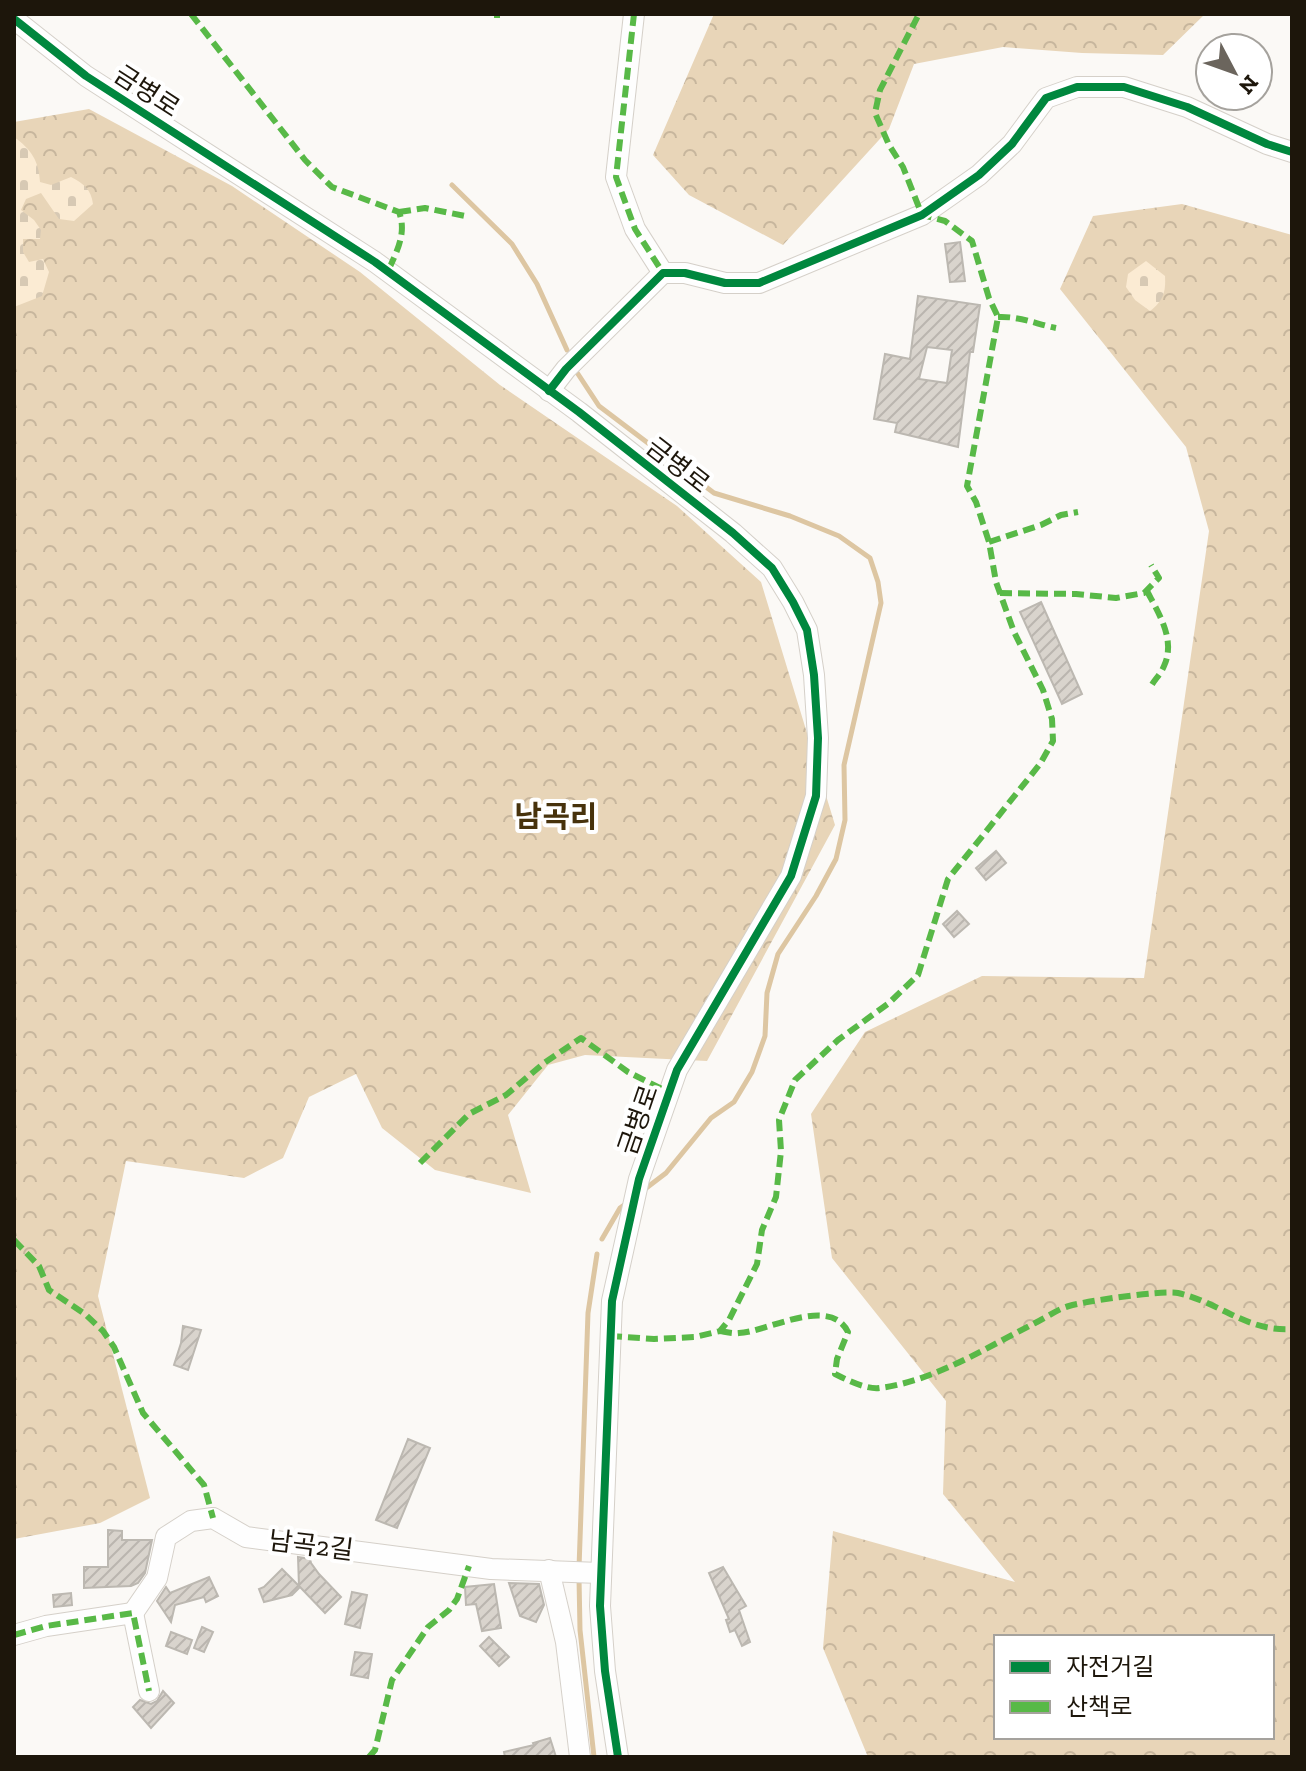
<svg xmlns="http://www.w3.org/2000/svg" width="1306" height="1771" viewBox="0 0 1306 1771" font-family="'Zilla Slab','Noto Sans KR',serif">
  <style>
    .forest { fill: url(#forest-crowns); fill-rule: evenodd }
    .cemetery { fill: url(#cemetery-stones) }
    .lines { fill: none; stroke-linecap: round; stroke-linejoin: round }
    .stream { stroke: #ddc6a2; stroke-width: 5 }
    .building { fill: url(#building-hatch); stroke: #bcb8b1; stroke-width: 2; fill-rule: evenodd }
    .minor-casing { stroke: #d5d0c9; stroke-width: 22 }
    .minor { stroke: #fefefe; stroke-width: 20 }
    .quiet { stroke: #58b947; stroke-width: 6; stroke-dasharray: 12 6; stroke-linecap: butt }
    .cycleway-casing { stroke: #fff; stroke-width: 13 }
    .cycleway { stroke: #00873e; stroke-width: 8 }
    .labels { text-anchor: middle; stroke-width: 8; stroke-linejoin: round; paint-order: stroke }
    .street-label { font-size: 26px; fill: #1d160b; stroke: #fff }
    .quarter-label { font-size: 30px; font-weight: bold; fill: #47320c; stroke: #fff }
  </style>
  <defs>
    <pattern id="forest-crowns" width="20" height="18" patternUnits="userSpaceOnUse" patternTransform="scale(2)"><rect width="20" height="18" fill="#e8d5b8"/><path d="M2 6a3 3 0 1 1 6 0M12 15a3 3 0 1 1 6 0" fill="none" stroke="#c7b69d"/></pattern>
    <pattern id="cemetery-stones" width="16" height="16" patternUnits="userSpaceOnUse" patternTransform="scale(2)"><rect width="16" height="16" fill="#fbebd3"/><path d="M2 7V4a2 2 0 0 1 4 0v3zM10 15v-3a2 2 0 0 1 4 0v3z" fill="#d7c9b4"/></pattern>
    <pattern id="building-hatch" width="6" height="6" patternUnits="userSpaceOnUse" patternTransform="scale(2)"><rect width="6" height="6" fill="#d9d4cd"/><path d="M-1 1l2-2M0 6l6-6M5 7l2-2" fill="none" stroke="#bab5af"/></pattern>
  </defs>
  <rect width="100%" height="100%" fill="#fbf9f6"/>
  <g class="forest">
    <path d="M714 14H1205L1163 55 1082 53 1003 47 914 64 889 129 783 245 689 195 653 155Z"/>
    <path d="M89 109 232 186 360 272 500 385 677 506 761 582 835 825 707 1061 585 1055 548 1065 508 1115 531 1193 435 1170 382 1128 356 1074 309 1097 283 1158 244 1178 126 1161 98 1296 150 1498 100 1523 14 1539V122Z"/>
    <path d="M1182 204 1292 235V1757H868L823 1648 833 1531 1015 1582 943 1494 946 1401 832 1258 811 1114 865 1032 982 976 1144 978 1209 531 1186 447 1060 289 1093 216ZM996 1637H1272V1737H996Z"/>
  </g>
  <g class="cemetery">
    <path d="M14 137C31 149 39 161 40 182L51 185 71 177C84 184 91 189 93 204L74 221 59 219 41 193 26 199 21 210 34 220 41 230 40 239H23V252L29 262 43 259 49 272 42 296 14 307Z"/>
    <path d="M1146 261 1165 276C1166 292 1163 301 1150 311L1135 300 1126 287 1128 274Z"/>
  </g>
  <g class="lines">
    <g class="stream">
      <path d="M452 185 512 244 537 284 567 350"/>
      <path d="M578 374 599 406 714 493 790 516 839 536 870 558 878 582 881 603 844 765 845 820 836 859 816 896 778 954 767 993 765 1036 752 1072 734 1102 711 1118 666 1173 645 1189"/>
      <path d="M602 1239 620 1208 627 1203"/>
      <path d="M579 1568 588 1313 597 1254"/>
      <path d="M579 1578 580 1630 594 1757"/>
    </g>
  </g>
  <g class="building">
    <path d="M960 242 965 281 950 282 945 244Z"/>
    <path d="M918 296 980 305 973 352H970L958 447 895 432 897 423 874 419 885 354 910 359ZM927 347 952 350 947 383 919 379Z"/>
    <path d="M1041 602 1082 694 1062 704 1020 612Z"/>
    <path d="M996 851 1006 863 986 880 976 868Z"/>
    <path d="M957 911 969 924 954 937 943 924Z"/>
    <path d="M183 1326 201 1330 188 1370 174 1365 181 1343Z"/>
    <path d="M408 1439 430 1448 397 1528 376 1520Z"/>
    <path d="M108 1530 122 1531V1540H152L145 1573 138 1583 131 1586 84 1588V1567H108Z"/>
    <path d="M298 1557 310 1559 311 1563 319 1574 341 1597 325 1613 300 1587 292 1595 264 1602 259 1589 264 1587 282 1569 299 1586Z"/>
    <path d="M723 1567 746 1606 739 1610 750 1642 742 1646 735 1630 730 1632 726 1620 729 1619 709 1573Z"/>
    <path d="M209 1577 218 1596 206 1602 204 1597 175 1605 171 1622 157 1601 166 1587 170 1593Z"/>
    <path d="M509 1583 539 1584 544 1605 536 1622 520 1616Z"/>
    <path d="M494 1584 501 1628 482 1631 476 1604 466 1605 465 1587Z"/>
    <path d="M352 1592 367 1595 360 1628 345 1624Z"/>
    <path d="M71 1593 72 1605 54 1607 53 1595Z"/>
    <path d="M202 1627 213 1632 204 1652 194 1648Z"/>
    <path d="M171 1632 192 1640 187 1654 166 1646Z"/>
    <path d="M489 1637 509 1657 499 1666 480 1646Z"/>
    <path d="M355 1652 372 1654 368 1678 351 1675Z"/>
    <path d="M163 1691 174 1703 151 1728 133 1707 140 1700 151 1704 157 1701Z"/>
    <path d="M550 1738 556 1757H505L504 1752 534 1745 533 1743Z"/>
  </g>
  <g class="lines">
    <defs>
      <g id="minor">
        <path d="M634 14 616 177 635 229 663 273"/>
        <path d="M14 19 86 76 375 262 579 412 733 533 772 568 793 602 807 630 814 675 818 738 816 796 791 876 677 1070 639 1179 612 1301 600 1606 605 1671 618 1757"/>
        <path d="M549 391 566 369 663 273H685L725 283H759L922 215 979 175 1012 144 1046 98 1077 87H1124L1187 107 1267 144 1292 152"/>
        <path d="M549 1570 566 1642 580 1757"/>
        <path d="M133 1613 157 1578 166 1537 191 1521 213 1518 246 1537 491 1569 600 1573"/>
        <path d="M133 1613 149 1691"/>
        <path d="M14 1635 46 1626 133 1613"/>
      </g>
    </defs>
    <use href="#minor" class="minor-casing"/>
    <use href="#minor" class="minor"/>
    <g class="quiet">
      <path d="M191 14 305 160 332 187 399 212C407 233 397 251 388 271"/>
      <path d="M634 14 616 177 635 229 663 273"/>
      <path d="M497 18V14"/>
      <path d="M399 212 425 208 465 216"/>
      <path d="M998 317C1019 316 1036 324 1056 328"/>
      <path d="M989 542 1041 525 1061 515 1078 512"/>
      <path d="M1147 591C1159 614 1176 640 1164 666 1161 674 1154 680 1150 688"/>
      <path d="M1000 593 1076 594 1116 598 1144 593 1159 578 1151 565"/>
      <path d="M420 1163 469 1114 506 1095 544 1063 581 1038 628 1072 668 1092"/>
      <path d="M14 1240 39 1266 49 1290 85 1314 103 1331 114 1347 143 1413 204 1485 213 1518"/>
      <path d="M720 1331C726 1332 733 1334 739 1333 767 1332 830 1295 848 1332L837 1359 835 1374C847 1380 867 1390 880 1388 935 1381 989 1346 1037 1322 1047 1317 1058 1309 1069 1306 1086 1301 1163 1290 1178 1293 1219 1302 1247 1332 1292 1329"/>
      <path d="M610 1336 654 1339 695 1337 720 1331 729 1320 757 1264 762 1230 776 1197 781 1151 779 1120 795 1080 838 1040 889 1003 918 975 948 879 1040 764 1053 741 1052 719 1043 690 1014 632 996 582 989 542 976 502 967 486 998 317 989 298 972 241 945 221 922 215 903 167 889 145 875 113 880 90 919 14"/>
      <path d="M14 1635 46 1626 133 1613 149 1691"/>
      <path d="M369 1757 375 1750 392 1680 428 1627 449 1610 457 1599 469 1566"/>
    </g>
    <defs>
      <g id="cycleway">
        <path d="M14 19 86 76 375 262 579 412 733 533 772 568 793 602 807 630 814 675 818 738 816 796 791 876 677 1070 639 1179 612 1301 600 1606 605 1671 618 1757"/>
        <path d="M549 391 566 369 663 273H685L725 283H759L922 215 979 175 1012 144 1046 98 1077 87H1124L1187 107 1267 144 1292 152"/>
      </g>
    </defs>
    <use href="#cycleway" class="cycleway-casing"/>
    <use href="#cycleway" class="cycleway"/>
  </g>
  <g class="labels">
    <g class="street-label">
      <text transform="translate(147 91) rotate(33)" y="9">금병로</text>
      <text transform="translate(678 465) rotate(38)" y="9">금병로</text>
      <text transform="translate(638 1120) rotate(-71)" y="9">금병로</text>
      <text transform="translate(311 1545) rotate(7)" y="9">남곡2길</text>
    </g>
    <g class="quarter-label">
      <text x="556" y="827">남곡리</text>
    </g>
  </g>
  <rect width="1306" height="1771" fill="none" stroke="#1d160b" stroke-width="32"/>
  <rect x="994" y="1635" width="280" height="104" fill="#ffffff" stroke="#a5a29d" stroke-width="2"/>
  <rect x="1010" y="1661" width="40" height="12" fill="#00873e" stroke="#a5a29d" stroke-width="2"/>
  <text x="1066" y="1675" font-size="24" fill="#1d160b">자전거길</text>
  <rect x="1010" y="1701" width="40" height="12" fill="#58b947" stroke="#a5a29d" stroke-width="2"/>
  <text x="1066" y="1715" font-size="24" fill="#1d160b">산책로</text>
  <g transform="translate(1234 72) rotate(131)"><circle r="38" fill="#ffffff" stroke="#a5a29d" stroke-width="2"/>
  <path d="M0-6L14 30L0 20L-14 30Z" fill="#6b655d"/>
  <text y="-12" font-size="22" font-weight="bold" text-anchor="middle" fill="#1d160b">N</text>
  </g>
</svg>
